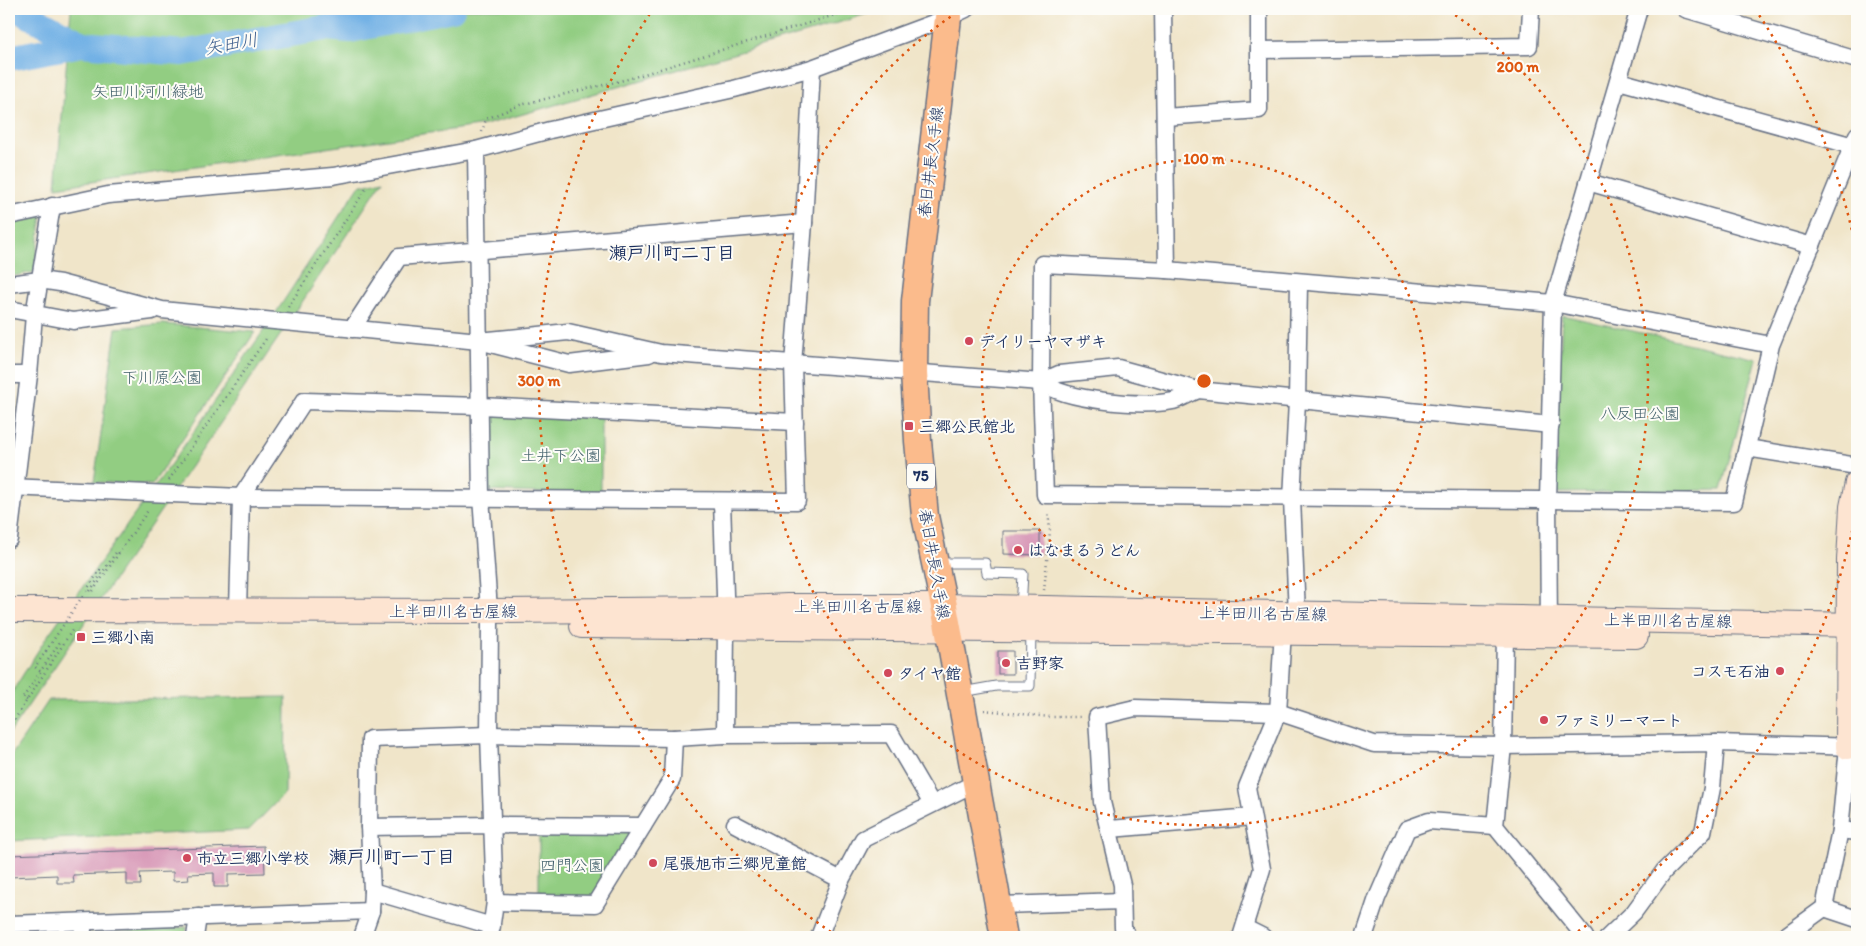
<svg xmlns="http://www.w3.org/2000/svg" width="1866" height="946" viewBox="0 0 1866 946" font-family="Itim,'Klee One',sans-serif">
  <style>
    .green { fill: #92cd82; stroke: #567e70 }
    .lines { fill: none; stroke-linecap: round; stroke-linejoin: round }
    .river { stroke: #72b1e5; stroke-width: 26 }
    .building { fill: #d693b4 }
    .lane-casing { stroke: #666f83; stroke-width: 11 }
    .street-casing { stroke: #666f83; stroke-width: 19 }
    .secondary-casing { stroke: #666f83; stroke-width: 26 }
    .primary-casing { stroke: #666f83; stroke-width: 29 }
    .path { stroke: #666f83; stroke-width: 2.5; stroke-dasharray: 1 4; stroke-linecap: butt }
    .lane { stroke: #fff; stroke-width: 9 }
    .street { stroke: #fff; stroke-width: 16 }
    .secondary { stroke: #fde4d1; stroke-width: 24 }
    .primary { stroke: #fbbb8c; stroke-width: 26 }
    .path-bridge { stroke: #666f83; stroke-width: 2.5; stroke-dasharray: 1 4; stroke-linecap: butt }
    .ring { fill: none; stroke: #de5710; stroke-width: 2.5; stroke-dasharray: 2.5 5 }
    .poi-dot { fill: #d1495b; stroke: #fdfcf7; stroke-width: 2 }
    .labels { text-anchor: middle; stroke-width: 4; stroke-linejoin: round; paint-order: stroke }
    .shield { fill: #fdfcf7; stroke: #5f6c8c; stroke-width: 1 }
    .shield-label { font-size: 15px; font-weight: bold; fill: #1b2f5e }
    .park-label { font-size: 16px; fill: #3f5e69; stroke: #fdfcf7 }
    .street-label { font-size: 16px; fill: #1b2f5e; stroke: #fdfcf7 }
    .poi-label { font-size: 16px; font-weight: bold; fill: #1b2f5e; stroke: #fdfcf7; text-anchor: start }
    .water-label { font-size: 18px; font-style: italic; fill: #395c8d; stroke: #fdfcf7 }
    .neighbourhood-label { font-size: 18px; font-weight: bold; fill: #1b2f5e; stroke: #fdfcf7 }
    .centre { fill: #de5710; stroke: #fdfcf7; stroke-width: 2.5 }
    .ring-label { font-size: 15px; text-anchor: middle; font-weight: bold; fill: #de5710; stroke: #fdfcf7; stroke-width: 4; stroke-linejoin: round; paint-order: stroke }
  </style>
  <rect width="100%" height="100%" fill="#fdfcf7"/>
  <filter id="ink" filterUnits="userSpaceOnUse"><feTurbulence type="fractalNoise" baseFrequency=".02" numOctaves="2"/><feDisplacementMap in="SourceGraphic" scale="10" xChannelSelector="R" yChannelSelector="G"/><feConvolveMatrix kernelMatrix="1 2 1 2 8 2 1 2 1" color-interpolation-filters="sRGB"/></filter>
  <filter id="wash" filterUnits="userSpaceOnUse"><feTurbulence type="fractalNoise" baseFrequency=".0096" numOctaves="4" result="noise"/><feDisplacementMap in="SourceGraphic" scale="20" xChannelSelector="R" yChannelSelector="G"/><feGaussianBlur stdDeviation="1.12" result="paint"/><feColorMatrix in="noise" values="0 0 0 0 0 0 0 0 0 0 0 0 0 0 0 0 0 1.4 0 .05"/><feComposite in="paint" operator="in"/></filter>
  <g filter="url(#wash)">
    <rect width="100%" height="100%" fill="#f0e5c9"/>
    <g class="green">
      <path d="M71 9H882L813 31 485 125 56 187Z"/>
      <path d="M383 180 277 340 9 734V697L46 638 191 436 277 311 359 186Z"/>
      <path d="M42 216 34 272 9 277V225Z"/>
      <path d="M1562 315 1757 359 1721 490 1555 493Z"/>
      <path d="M163 324 255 332 152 485 94 482 116 328Z"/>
      <path d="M487 414 601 418V495L488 491Z"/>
      <path d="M286 697 285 793 249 830 9 841V759L49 700Z"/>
      <path d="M539 832H634L593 900 539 897Z"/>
      <path d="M187 927 185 937H86L87 934Z"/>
    </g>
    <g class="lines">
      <g class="river">
        <path d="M17 9 82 44 182 53 325 28 350 30 452 9"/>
        <path d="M9 58 82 44"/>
      </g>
    </g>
    <g id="blocks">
      <g class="building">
        <path d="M1003 531H1040V555L1003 554Z"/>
        <rect x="998" y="651" width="15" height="23"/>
        <path d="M264 846 265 873 228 874V887H214V873L188 874 189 880 173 881V872L140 873 141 885H127V873L73 875 74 883H57V875L9 877V855Z"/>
      </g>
    </g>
  </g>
  <g filter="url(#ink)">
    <use href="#blocks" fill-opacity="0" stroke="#666f83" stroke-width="1"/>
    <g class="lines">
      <defs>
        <g id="lane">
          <path d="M937 563H985L987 573 1023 574 1021 608"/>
          <path d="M962 692 996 686H1030L1031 630"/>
        </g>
        <g id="street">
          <path d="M1163 9 1167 270"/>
          <path d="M1685 9 1857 60"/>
          <path d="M1259 50 1529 46 1531 9"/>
          <path d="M1619 81 1857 147"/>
          <path d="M1165 117 1259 110V9"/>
          <path d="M476 150 481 497 490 624 489 735 495 902 490 937"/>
          <path d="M1588 182 1812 246"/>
          <path d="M9 216 108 195 333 176 476 150 550 130 734 89 812 68 947 18 966 9"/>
          <path d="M9 284 40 280 60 283 162 310 479 341 569 364 649 354"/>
          <path d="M9 309 73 321 152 311"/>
          <path d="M352 329 399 257 804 223"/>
          <path d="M479 341 568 332 661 353 1041 382 1059 374 1118 368 1198 390 1551 425"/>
          <path d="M1771 345 1553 303 1167 270 1042 264 1041 382 1045 495 1734 502 1771 345 1857 135"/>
          <path d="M9 375H29"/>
          <path d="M1041 382C1066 401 1142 407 1173 401 1181 399 1190 393 1198 390"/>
          <path d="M1747 448 1857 466"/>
          <path d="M9 487 241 497 797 501 793 364 804 223 812 68"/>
          <path d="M722 501 726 626 725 735"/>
          <path d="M9 539 29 375 34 315 52 206"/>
          <path d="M238 610 241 497 304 401 481 406 795 422"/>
          <path d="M1297 614 1292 499 1297 401 1299 283"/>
          <path d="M1549 628 1548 500 1553 303 1639 9"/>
          <path d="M1505 635 1503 746 1495 826 1585 937"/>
          <path d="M735 824 841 880"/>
          <path d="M369 827 491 825 643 826"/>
          <path d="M1110 829 1252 817"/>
          <path d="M1840 830 1857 832"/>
          <path d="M372 891 492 926"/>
          <path d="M495 902 595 904 672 779 674 738"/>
          <path d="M999 905 1122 901"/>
          <path d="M1824 908 1857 919"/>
          <path d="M9 924 371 911"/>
          <path d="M1245 928 1263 937"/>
          <path d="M82 937 84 922"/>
          <path d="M195 937 198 917"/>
          <path d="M362 937 371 911 372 891 369 827 370 739 489 735 674 738 725 735 891 734 932 804"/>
          <path d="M819 937 841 880 863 839 977 782"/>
          <path d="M1128 937 1123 928 1122 885 1102 802 1097 717 1135 708 1278 712 1374 744 1503 746 1716 743 1857 747"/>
          <path d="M1241 937 1262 869 1247 787 1278 712 1283 631"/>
          <path d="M1364 937 1377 898 1407 829 1429 821 1495 826"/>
          <path d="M1608 937 1634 912 1664 871 1703 832 1712 788 1716 743"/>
          <path d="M1784 937 1824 908 1840 830 1848 747"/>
        </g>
        <g id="secondary">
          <path d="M9 610 489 611 725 609 787 606H944L1857 625"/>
          <path d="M582 626 1636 636"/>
          <path d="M1848 747 1849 560 1852 507 1857 483"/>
        </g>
        <path id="primary" d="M949 9 915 301 914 373 918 441 925 516 944 606 1004 937"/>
      </defs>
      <use href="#lane" class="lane-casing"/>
      <use href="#street" class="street-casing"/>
      <use href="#secondary" class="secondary-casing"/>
      <use href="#primary" class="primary-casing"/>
      <g class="path">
        <path d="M482 132 486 119 520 105 628 79 854 9"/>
        <path d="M288 307 368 186"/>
        <path d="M169 480 268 336"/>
        <path d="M1044 590 1050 531 1048 511"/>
        <path d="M86 591 100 570 103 572"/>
        <path d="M90 591 117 551 120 553"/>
        <path d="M93 591 149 509"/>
        <path d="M40 671 35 667 46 651"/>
        <path d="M27 700 23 698 60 642"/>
        <path d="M984 710 1050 717H1083"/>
        <path d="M9 728 73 629"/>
      </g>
      <use href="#lane" class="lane"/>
      <use href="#street" class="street"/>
      <use href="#secondary" class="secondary"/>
      <use href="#primary" class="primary"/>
      <path class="path-bridge" d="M46 651 84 594"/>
    </g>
  </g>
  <g class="ring">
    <circle cx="1204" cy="381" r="222"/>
    <path d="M1449 11A444 444 0 1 1 959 11"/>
    <path d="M1857 508A665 665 0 0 1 1571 936M837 936A665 665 0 0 1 653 9M1755 9A665 665 0 0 1 1857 254"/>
  </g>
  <g class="poi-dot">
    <circle cx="969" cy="341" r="5"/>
    <rect x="904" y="421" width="10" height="10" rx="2.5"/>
    <circle cx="1018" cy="550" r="5"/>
    <rect x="76" y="632" width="10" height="10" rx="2.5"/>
    <circle cx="1006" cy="663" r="5"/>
    <circle cx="1780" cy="671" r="5"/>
    <circle cx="888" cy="673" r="5"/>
    <circle cx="1544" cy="720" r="5"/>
    <circle cx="187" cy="858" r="5"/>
    <circle cx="653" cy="863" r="5"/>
  </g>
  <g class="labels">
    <rect class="shield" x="907" y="463.5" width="28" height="25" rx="4"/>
    <g class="shield-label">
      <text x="921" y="481">75</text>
    </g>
    <g class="park-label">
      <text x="148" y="97">矢田川河川緑地</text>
      <text x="162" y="383">下川原公園</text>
      <text x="1640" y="419">八反田公園</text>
      <text x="561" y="461">土井下公園</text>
      <text x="572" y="871">四門公園</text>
    </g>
    <g class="street-label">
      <text transform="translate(930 162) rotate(-83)" y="6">春日井長久手線</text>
      <text transform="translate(935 564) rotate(80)" y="6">春日井長久手線</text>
      <text x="858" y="612">上半田川名古屋線</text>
      <text x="453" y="617">上半田川名古屋線</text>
      <text transform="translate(1263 613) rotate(1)" y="6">上半田川名古屋線</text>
      <text transform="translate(1668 620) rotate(1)" y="6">上半田川名古屋線</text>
    </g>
    <g class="poi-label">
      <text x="979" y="347">デイリーヤマザキ</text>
      <text x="919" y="432">三郷公民館北</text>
      <text x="1028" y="556">はなまるうどん</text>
      <text x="91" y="643">三郷小南</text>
      <text x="1016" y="669">吉野家</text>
      <text x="1770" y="677" text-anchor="end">コスモ石油</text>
      <text x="898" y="679">タイヤ館</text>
      <text x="1554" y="726">ファミリーマート</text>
      <text x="197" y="864">市立三郷小学校</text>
      <text x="663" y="869">尾張旭市三郷児童館</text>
    </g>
    <g class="water-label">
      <text transform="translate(231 44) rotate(-10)" y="6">矢田川</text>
    </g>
    <g class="neighbourhood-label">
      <text x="672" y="259">瀬戸川町二丁目</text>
      <text x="392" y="863">瀬戸川町一丁目</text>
    </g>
  </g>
  <circle cx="1204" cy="381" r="8" class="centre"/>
  <g class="ring-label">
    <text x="1518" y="72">200 m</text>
    <text x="1204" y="164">100 m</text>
    <text x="539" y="386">300 m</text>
  </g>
  <rect width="1866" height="946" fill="none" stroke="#fdfcf7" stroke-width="30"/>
</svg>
